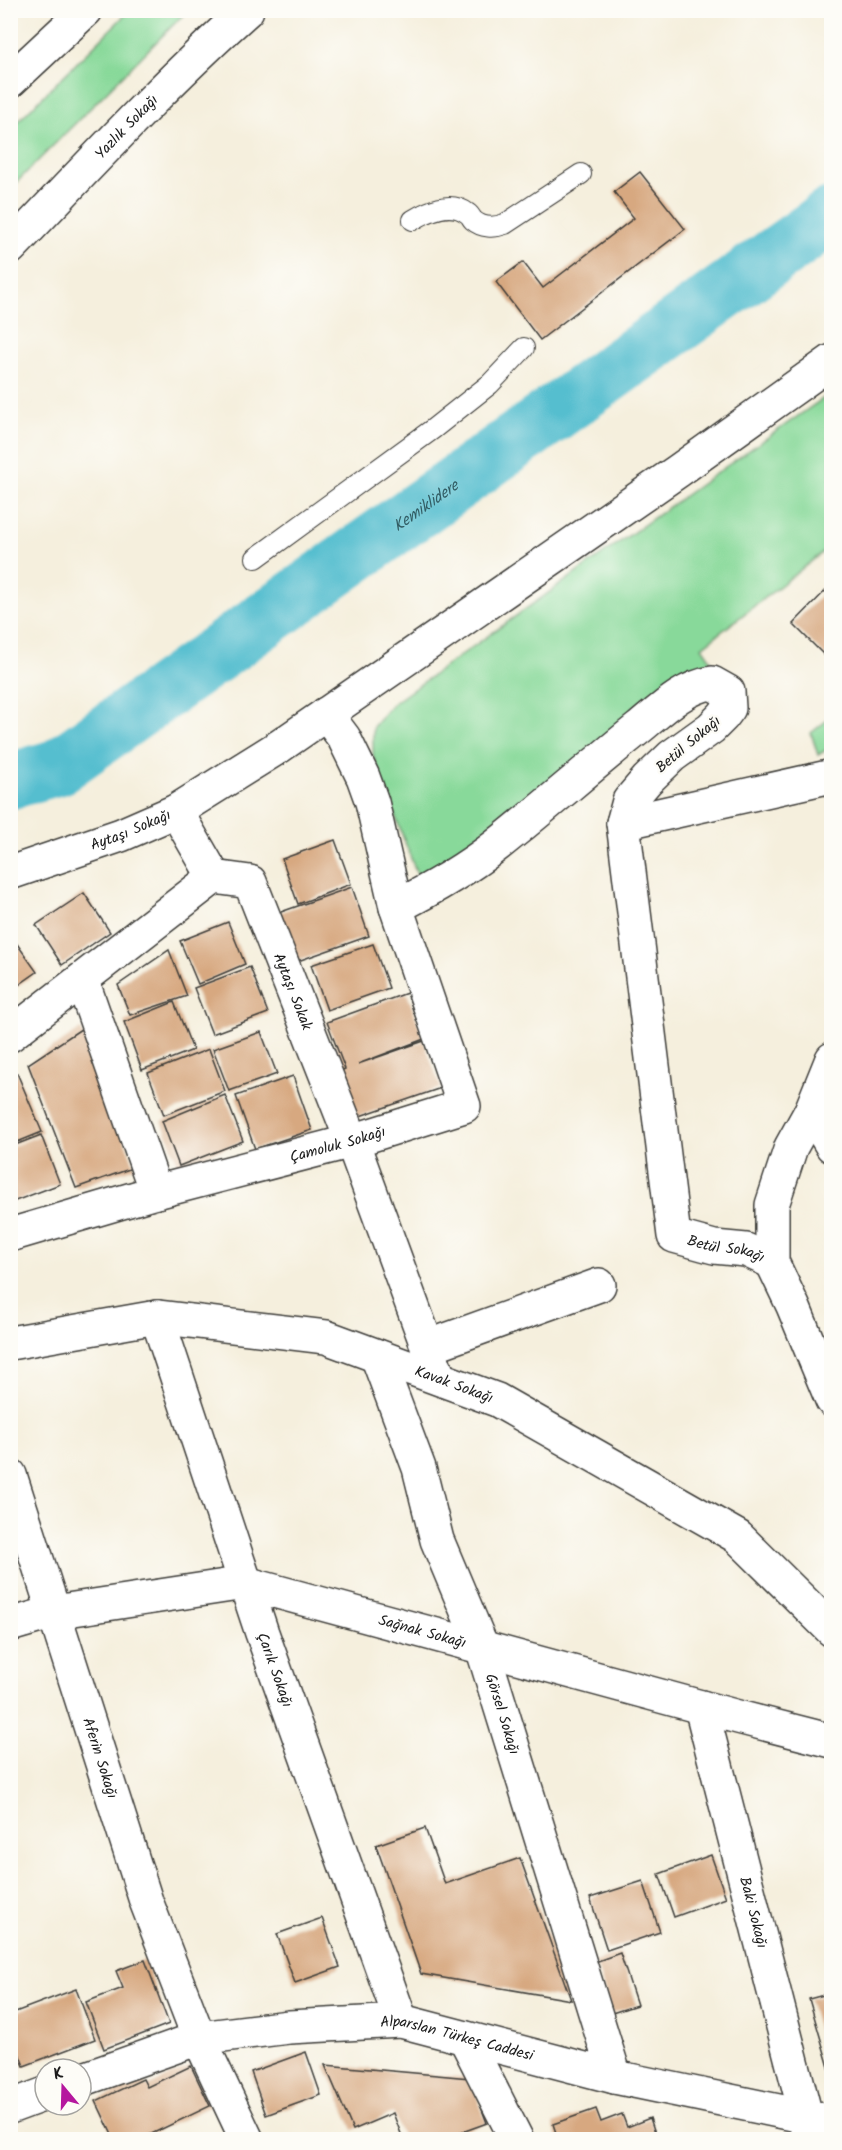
<svg xmlns="http://www.w3.org/2000/svg" width="842" height="2150" viewBox="0 0 842 2150" font-family="Kalam,sans-serif">
  <style>
    .green { fill: #88d99a; stroke: #527a5b; stroke-width: 1.5 }
    .lines { fill: none; stroke-linecap: round; stroke-linejoin: round }
    .river { stroke: #54becf; stroke-width: 57 }
    .building { fill: #d7a880 }
    .service-casing { stroke: #3d3c39; stroke-width: 22 }
    .minor-casing { stroke: #3d3c39; stroke-width: 36 }
    .tertiary-casing { stroke: #3d3c39; stroke-width: 36 }
    .motorway-casing { stroke: #3d3c39; stroke-width: 36 }
    .service { stroke: #fff; stroke-width: 20 }
    .minor { stroke: #fff; stroke-width: 33 }
    .tertiary { stroke: #fff; stroke-width: 33 }
    .motorway { stroke: #fff; stroke-width: 33 }
    .labels { text-anchor: middle; stroke-width: 5; stroke-linejoin: round; paint-order: stroke }
    .street-label { font-size: 15px; fill: #1c1c1c; stroke: #fdfcf7 }
    .water-label { font-size: 16px; font-style: italic; fill: #325d64; stroke: #fdfcf7 }
  </style>
  <rect width="100%" height="100%" fill="#fdfcf7"/>
  <filter id="ink" filterUnits="userSpaceOnUse"><feTurbulence type="fractalNoise" baseFrequency=".0167" numOctaves="2"/><feDisplacementMap in="SourceGraphic" scale="12" xChannelSelector="R" yChannelSelector="G"/><feConvolveMatrix kernelMatrix="1 2 1 2 8 2 1 2 1" color-interpolation-filters="sRGB"/></filter>
  <filter id="wash" filterUnits="userSpaceOnUse"><feTurbulence type="fractalNoise" baseFrequency=".008" numOctaves="4" result="noise"/><feDisplacementMap in="SourceGraphic" scale="24" xChannelSelector="R" yChannelSelector="G"/><feGaussianBlur stdDeviation="1.35" result="paint"/><feColorMatrix in="noise" values="0 0 0 0 0 0 0 0 0 0 0 0 0 0 0 0 0 1.4 0 .05"/><feComposite in="paint" operator="in"/></filter>
  <g filter="url(#wash)">
    <rect width="100%" height="100%" fill="#f5efdd"/>
    <g class="green">
      <path d="M130 10 187 11 11 188V128Z"/>
      <path d="M831 393V546L702 647 711 660 422 888 373 756V727L391 705 718 472Z"/>
      <path d="M831 717V747L818 755 811 733Z"/>
    </g>
    <g class="lines">
      <path class="river" id="s1" d="M10 781 58 767 832 215"/>
    </g>
    <g id="blocks">
      <g class="building">
        <path d="M640 172 685 229 540 340 496 282 523 262 543 288 634 218 614 192Z"/>
        <path d="M831 585V662L793 624Z"/>
        <path d="M335 840 351 884 298 904 282 859Z"/>
        <path d="M352 887 369 936 295 962 278 913Z"/>
        <path d="M84 893 110 932 62 965 36 925Z"/>
        <path d="M228 922 245 964 198 984 180 941Z"/>
        <path d="M10 934 37 972 10 991Z"/>
        <path d="M373 944 389 988 327 1010 311 965Z"/>
        <path d="M169 950 187 996 130 1015 118 985Z"/>
        <path d="M250 967 268 1013 212 1034 194 988Z"/>
        <path d="M407 993 424 1039 358 1064 424 1041 441 1088 357 1117 340 1071 345 1069 327 1022Z"/>
        <path d="M174 1002 193 1050 142 1070 124 1022Z"/>
        <path d="M81 1029 135 1167 76 1188 28 1064Z"/>
        <path d="M261 1032 277 1074 229 1091 213 1049Z"/>
        <path d="M209 1049 225 1091 164 1115 148 1073Z"/>
        <path d="M17 1073 42 1132 10 1145V1075Z"/>
        <path d="M293 1076 312 1130 255 1149 236 1096Z"/>
        <path d="M225 1095 243 1141 179 1166 162 1121Z"/>
        <path d="M41 1135 60 1184 10 1203V1147Z"/>
        <path d="M425 1828 445 1884 520 1858 571 2000 421 1974 376 1845Z"/>
        <path d="M711 1855 726 1898 674 1917 659 1874Z"/>
        <path d="M643 1881 660 1932 607 1950 590 1898Z"/>
        <path d="M322 1918 340 1967 295 1983 277 1934Z"/>
        <path d="M620 1953 637 2005 612 2013 595 1962Z"/>
        <path d="M145 1960 169 2024 104 2049 86 2002 123 1988 116 1971Z"/>
        <path d="M76 1989 95 2039 24 2066 10 2030V2014Z"/>
        <path d="M831 1993V2074L809 1999Z"/>
        <path d="M306 2052 321 2095 266 2115 251 2072Z"/>
        <path d="M325 2065 470 2078 487 2123 443 2139H403L393 2113 353 2130Z"/>
        <path d="M191 2066 210 2106 141 2139H114L96 2101 143 2079 147 2087Z"/>
        <path d="M596 2109 601 2122 622 2114 627 2127 650 2118 657 2139H558L553 2124Z"/>
      </g>
    </g>
  </g>
  <g filter="url(#ink)">
    <use href="#blocks" fill-opacity="0" stroke="#3d3c39" stroke-width="1.5"/>
    <g class="lines">
      <defs>
        <g id="service">
          <path d="M413 220C428 211 450 200 467 213 470 214 471 218 473 220 482 228 494 228 505 224L581 174"/>
          <path d="M256 558 433 429 490 384 524 348"/>
        </g>
        <g id="minor">
          <path d="M176 811 214 877"/>
          <path d="M623 823 832 776"/>
          <path id="s2" d="M10 873 121 835 176 811 280 746 678 471 832 361"/>
          <path id="s3" d="M396 907C432 889 465 870 497 845 545 807 591 766 639 728 661 710 684 687 712 683L728 692 729 708 723 716 711 728 672 756 647 780 629 801 623 823 674 1236 714 1247 746 1250 772 1262"/>
          <path d="M82 980 156 1192"/>
          <path id="s4" d="M10 1035 214 877 250 882 352 1141 439 1378"/>
          <path d="M832 1059 811 1111 791 1147 772 1205V1262L793 1306 832 1400"/>
          <path d="M811 1111 832 1146"/>
          <path id="s5" d="M10 1235 156 1192 352 1141 464 1106 396 907 372 802 363 777 344 738 326 714"/>
          <path id="s6" d="M157 1317 262 1633 401 2021"/>
          <path id="s7" d="M10 1343 157 1317 326 1337 497 1400 738 1537 832 1630"/>
          <path d="M427 1347 599 1285"/>
          <path id="s8" d="M377 1356 419 1468 437 1540 482 1647 615 2077"/>
          <path id="s9" d="M10 1475 146 1901 199 2038 247 2140"/>
          <path id="s10" d="M10 1625 54 1612 245 1583 738 1717 832 1741"/>
          <path id="s11" d="M701 1707 806 2116 808 2140"/>
          <path d="M465 2038 517 2140"/>
        </g>
        <g id="tertiary">
          <path id="s12" d="M10 248C88 167 163 85 247 10"/>
          <path id="s13" d="M81 2080 199 2038 289 2027 401 2021 615 2077 832 2122"/>
          <path d="M10 2107 45 2094"/>
        </g>
        <path id="motorway" d="M10 81 86 10"/>
      </defs>
      <use href="#service" class="service-casing"/>
      <use href="#minor" class="minor-casing"/>
      <use href="#tertiary" class="tertiary-casing"/>
      <use href="#motorway" class="motorway-casing"/>
      <use href="#service" class="service"/>
      <use href="#minor" class="minor"/>
      <use href="#tertiary" class="tertiary"/>
      <use href="#motorway" class="motorway"/>
    </g>
  </g>
  <g class="labels">
    <g class="street-label">
      <text dy="5" stroke="none"><textPath href="#s12" startOffset="168">Yazlık Sokağı</textPath></text>
      <text transform="translate(688 744) rotate(-40)" y="5">Betül Sokağı</text>
      <text dy="5" stroke="none"><textPath href="#s2" startOffset="128">Aytaşı Sokağı</textPath></text>
      <text dy="5" stroke="none"><textPath href="#s4" startOffset="412">Aytaşı Sokak</textPath></text>
      <text dy="5" stroke="none"><textPath href="#s5" startOffset="340">Çamoluk Sokağı</textPath></text>
      <text dy="5" stroke="none"><textPath href="#s3" startOffset="1054">Betül Sokağı</textPath></text>
      <text dy="5" stroke="none"><textPath href="#s7" startOffset="456">Kavak Sokağı</textPath></text>
      <text dy="5" stroke="none"><textPath href="#s10" startOffset="423">Sağnak Sokağı</textPath></text>
      <text dy="5" stroke="none"><textPath href="#s6" startOffset="372">Çarık Sokağı</textPath></text>
      <text dy="5" stroke="none"><textPath href="#s8" startOffset="380">Görsel Sokağı</textPath></text>
      <text dy="5" stroke="none"><textPath href="#s9" startOffset="297">Aferin Sokağı</textPath></text>
      <text dy="5" stroke="none"><textPath href="#s11" startOffset="212">Baki Sokağı</textPath></text>
      <text dy="5" stroke="none"><textPath href="#s13" startOffset="386">Alparslan Türkeş Caddesi</textPath></text>
    </g>
    <g class="water-label">
      <text dy="6" stroke="none"><textPath href="#s1" startOffset="501">Kemiklidere</textPath></text>
    </g>
  </g>
  <rect width="842" height="2150" fill="none" stroke="#fdfcf7" stroke-width="36"/>
  <g transform="translate(63 2087) rotate(341)"><circle r="28" fill="#fdfcf7" stroke="#a3a29f" stroke-width="1.5"/>
  <path d="M0-4.5L10 22L0 15L-10 22Z" fill="#b5179e"/>
  <text y="-9" font-size="16" font-weight="bold" text-anchor="middle" fill="#1c1c1c">K</text>
  </g>
</svg>
